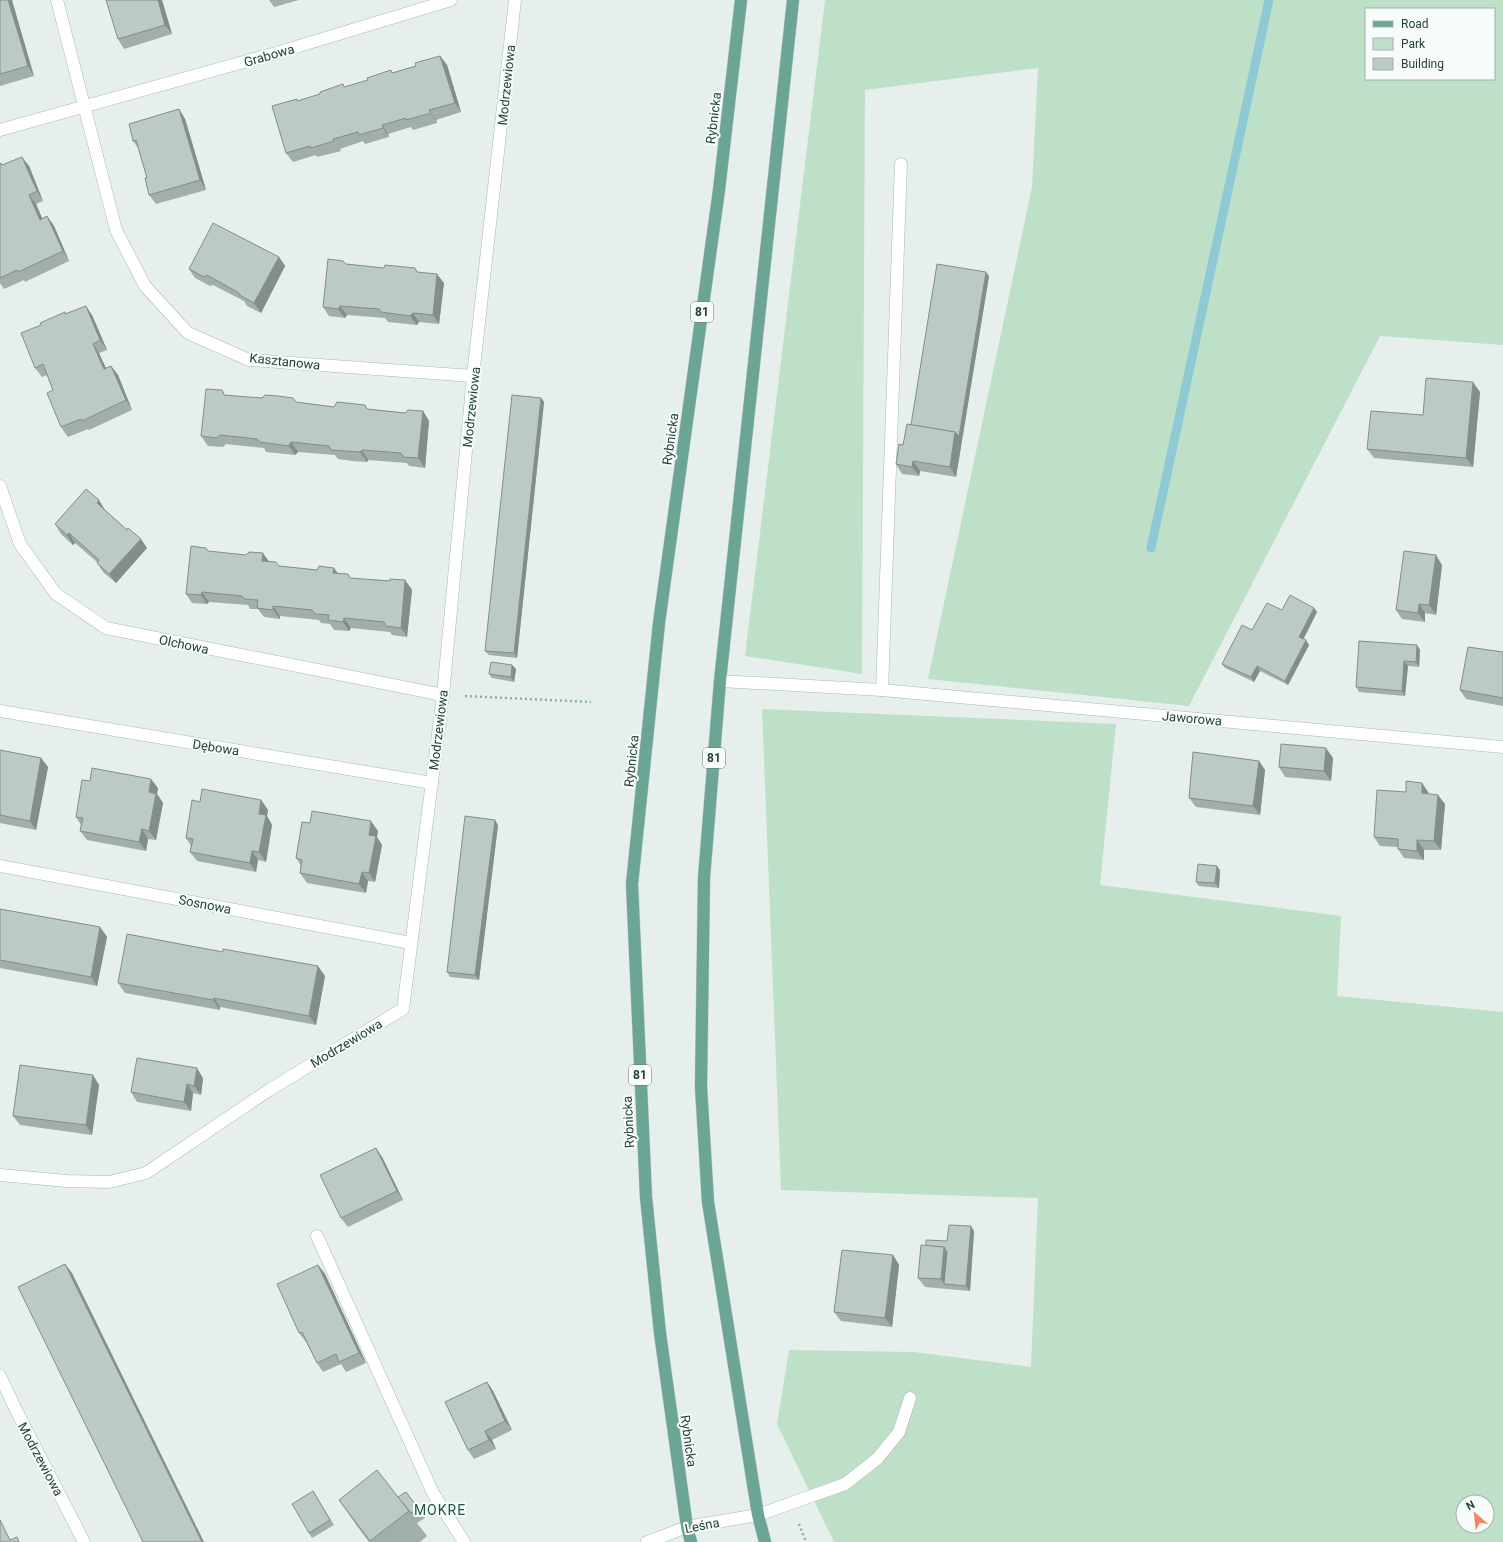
<svg xmlns="http://www.w3.org/2000/svg" width="1503" height="1542" viewBox="0 0 1503 1542" font-family="Roboto,sans-serif">
  <style>
    .green { fill: #bfe0c8; fill-rule: evenodd }
    .lines { fill: none; stroke-linecap: round; stroke-linejoin: round }
    .stream { stroke: #8ec9d4; stroke-width: 9 }
    .service-casing { stroke: #a8b8b2; stroke-width: 13 }
    .minor-casing { stroke: #a8b8b2; stroke-width: 13 }
    .primary-casing { stroke: #c2cac8; stroke-width: 13 }
    .path { stroke: #86b3a5; stroke-width: 2.5; stroke-dasharray: 2 3; stroke-linecap: butt }
    .service { stroke: #fff; stroke-width: 12 }
    .minor { stroke: #fff; stroke-width: 12 }
    .primary { stroke: #6aa596; stroke-width: 12 }
    .wall { fill: #a1aea9 }
    .shaded-wall { fill: #838d89 }
    .building { fill: #bbcac4; stroke: #838d89 }
    .labels { text-anchor: middle; stroke-width: 4; stroke-linejoin: round; paint-order: stroke }
    .shield { fill: #f7fbf9; stroke: #637a73; stroke-width: 1 }
    .shield-label { font-size: 12px; font-weight: bold; fill: #24423a }
    .street-label { font-size: 13px; fill: #24423a; stroke: #f7fbf9 }
    .neighbourhood-label { font-size: 14px; letter-spacing: 1px; fill: #1f5548; stroke: #f7fbf9 }
  </style>
  <rect width="100%" height="100%" fill="#e6efeb"/>
  <g class="green">
    <path d="M825 0H1503V345L1380 336 1189 706 928 679 1032 187 1038 68 865 90 862 674 745 656ZM1366 9H1494V79H1366Z"/>
    <path d="M762 709 1116 724 1100 885 1341 916 1337 996 1503 1012V1542H834L777 1424 789 1350 914 1352 1031 1367 1038 1198 781 1190ZM1463 1502H1487V1526H1463Z"/>
  </g>
  <g class="lines">
    <path class="stream" d="M1151 548 1269 0"/>
    <defs>
      <g id="service">
        <path d="M882 690 901 164"/>
        <path d="M758 1515 845 1484 877 1459 899 1432 910 1398"/>
      </g>
      <g id="minor">
        <path d="M57 0 116 230 145 286 188 333 249 360 473 376"/>
        <path d="M0 130 276 53 451 0"/>
        <path d="M0 486 20 544 56 594 106 628 443 695"/>
        <path d="M720 681 882 690 1503 747"/>
        <path d="M0 711 432 783"/>
        <path d="M0 866 411 943"/>
        <path d="M0 1175 67 1181 109 1182 146 1173 269 1090 403 1009 443 695 473 376 515 0"/>
        <path d="M317 1236 433 1493 464 1542"/>
        <path d="M0 1376 17 1412 84 1542"/>
        <path d="M647 1542 687 1527 758 1515"/>
      </g>
      <g id="primary">
        <path d="M691 1542 687 1527 660 1333 646 1197 632 884 659 623 719 190 741 0"/>
        <path d="M765 1542 758 1515 708 1202 701 1087 704 878 720 681 793 0"/>
      </g>
    </defs>
    <use href="#service" class="service-casing"/>
    <use href="#minor" class="minor-casing"/>
    <use href="#primary" class="primary-casing"/>
    <g class="path">
      <path d="M465 696 591 702"/>
      <path d="M799 1524 806 1542"/>
    </g>
    <use href="#service" class="service"/>
    <use href="#minor" class="minor"/>
    <use href="#primary" class="primary"/>
  </g>
  <g class="wall">
    <path d="M0 0 34 76 0 86Z"/>
    <path d="M162 0 172 34 124 49 118 39Z"/>
    <path d="M269 0H299L274 7Z"/>
    <path d="M440 56 447 65 461 112 436 120 437 123 413 130 411 127 388 134 389 137 365 144 363 141 340 149 341 151 317 157 316 155 293 162 286 153 298 101 416 66Z"/>
    <path d="M179 109 185 119 206 190 156 204 149 195 147 178 138 148 133 141Z"/>
    <path d="M0 164 2 165 29 166 43 201 36 204 42 219 47 216 54 226 69 261 25 282 24 280 4 289 0 283Z"/>
    <path d="M279 257 285 266 261 313 247 306 244 301 213 285 210 286 195 278 189 269Z"/>
    <path d="M346 264 417 272 444 283 439 324 419 322 417 325 388 322 385 318 347 315 345 318 329 316 323 307Z"/>
    <path d="M989 276 956 477 920 471 919 476 902 474 896 464 911 425Z"/>
    <path d="M66 314 92 315 107 350 99 353 106 368 111 366 118 375 132 410 89 430 88 429 68 437 61 427 53 390 47 375 42 377 35 368Z"/>
    <path d="M222 390 225 395 296 402 334 407 368 409 405 413 423 411 429 421 425 468 409 466 407 463 368 460 367 462 352 461 338 459 335 455 298 452 295 455 266 452 264 448 226 444 223 447 208 446 201 436Z"/>
    <path d="M1480 392 1473 467 1374 458 1367 449 1423 415Z"/>
    <path d="M541 398 544 402 517 658 489 655 485 651Z"/>
    <path d="M105 510 147 548 116 583 103 572 97 563V562L75 543 73 545 61 534 55 524Z"/>
    <path d="M208 551 269 562 279 566 317 570 334 568 338 574 350 578 390 581 405 580 412 590 407 637 392 635 390 632 351 628 349 631 334 630 330 624 321 623 319 620 280 616V619L264 617 258 609H250L248 605 209 602 207 604 192 603 186 594Z"/>
    <path d="M1442 565 1436 615 1425 613V622L1402 619 1396 610Z"/>
    <path d="M1314 608 1317 612 1303 639 1309 645 1288 685 1260 671 1254 682 1225 668 1222 664 1252 630 1282 610Z"/>
    <path d="M1417 645 1420 650 1419 667 1408 666 1405 696 1359 692 1356 687Z"/>
    <path d="M1503 652V706L1466 699 1460 690Z"/>
    <path d="M512 665 516 669 514 682 492 678 489 674Z"/>
    <path d="M0 750 41 758 48 767 36 830 0 823Z"/>
    <path d="M1333 758 1331 781 1285 777 1279 767Z"/>
    <path d="M1259 761 1265 770 1260 815 1196 807 1189 798Z"/>
    <path d="M90 781 158 788 157 794 163 803 156 840 148 839 146 851 87 840 80 831 81 825 76 817Z"/>
    <path d="M1422 783 1428 792 1429 794 1445 804 1441 850H1424V860L1404 858 1398 849V847L1380 846 1374 837 1406 792Z"/>
    <path d="M261 800 268 810 267 816 272 825 266 862 258 860 256 872 197 861 190 852 191 846 186 838 200 802Z"/>
    <path d="M310 823 378 831 377 837 382 845 375 882 368 881 366 893 307 883 300 873 301 866 296 858Z"/>
    <path d="M498 825 479 980 450 977 447 972Z"/>
    <path d="M1220 870 1219 888 1199 886 1196 882Z"/>
    <path d="M0 909 100 927 107 937 97 986 0 968Z"/>
    <path d="M325 976 316 1025 220 1007V1010L125 993 118 983Z"/>
    <path d="M203 1078 201 1095 193 1093 191 1111 137 1102 131 1092Z"/>
    <path d="M99 1085 92 1135 20 1125 13 1116Z"/>
    <path d="M382 1157 403 1200 348 1227 341 1218Z"/>
    <path d="M974 1231 970 1291 925 1287 918 1278 926 1246 947 1241Z"/>
    <path d="M893 1255 899 1265 892 1327 841 1321 834 1312Z"/>
    <path d="M318 1265 325 1274 366 1363 346 1372 341 1364 323 1372 317 1363 306 1342 299 1333Z"/>
    <path d="M487 1382 493 1391 512 1430 492 1440 496 1449 474 1459 468 1450Z"/>
    <path d="M313 1491 334 1525 312 1538 309 1533Z"/>
    <path d="M406 1492 425 1518 417 1523 427 1536 420 1542H369L357 1526 339 1500 398 1497Z"/>
  </g>
  <g class="shaded-wall">
    <path d="M8 0H12L34 76 28 66Z"/>
    <path d="M158 0H162L172 34 165 25Z"/>
    <path d="M440 56 447 65 461 112 455 103Z"/>
    <path d="M179 109 185 119 206 190 200 180Z"/>
    <path d="M429 110 436 120 437 123 431 113Z"/>
    <path d="M382 125 388 134 389 137 383 128Z"/>
    <path d="M22 157 29 166 43 201 37 191Z"/>
    <path d="M29 195 36 204 47 229 40 220Z"/>
    <path d="M47 216 54 226 69 261 63 251Z"/>
    <path d="M279 257 285 266 261 313 254 303Z"/>
    <path d="M986 272 989 276 956 477 950 467 955 432Z"/>
    <path d="M437 274 444 283 439 324 433 315Z"/>
    <path d="M86 306 92 315 107 350 100 340Z"/>
    <path d="M340 306 347 315 345 318 338 309Z"/>
    <path d="M413 313 419 322 417 325 410 316Z"/>
    <path d="M93 344 99 353 110 378 104 369Z"/>
    <path d="M111 366 118 375 132 410 126 400Z"/>
    <path d="M1473 382 1480 392 1473 467 1466 458Z"/>
    <path d="M541 398 544 402 517 658 514 653Z"/>
    <path d="M423 411 429 421 425 468 418 458Z"/>
    <path d="M291 442 298 452 295 455 289 446Z"/>
    <path d="M362 450 368 460 367 462 360 452Z"/>
    <path d="M913 461 920 471 919 476 912 467Z"/>
    <path d="M99 500 105 510 103 512 97 503Z"/>
    <path d="M69 533 75 543 73 545 67 535Z"/>
    <path d="M141 539 147 548 116 583 109 574Z"/>
    <path d="M263 553 270 563 262 561Z"/>
    <path d="M1436 555 1442 565 1436 615 1429 605Z"/>
    <path d="M334 568 341 578 333 573Z"/>
    <path d="M405 580 412 590 407 637 401 628Z"/>
    <path d="M202 592 209 602 207 604 201 595Z"/>
    <path d="M1419 604 1425 613V622L1418 613Z"/>
    <path d="M273 606 280 616V619L273 610Z"/>
    <path d="M1314 608 1317 612 1302 642 1299 637Z"/>
    <path d="M344 618 351 628 349 631 343 622Z"/>
    <path d="M1306 640 1309 645 1288 685 1285 681Z"/>
    <path d="M1417 645 1420 650 1419 667 1416 662Z"/>
    <path d="M1404 661 1408 666 1405 696 1402 691Z"/>
    <path d="M512 665 516 669 514 682 511 677Z"/>
    <path d="M1257 666 1260 671 1254 682 1251 677Z"/>
    <path d="M1326 748 1333 758 1331 781 1324 771Z"/>
    <path d="M41 758 48 767 36 830 30 821Z"/>
    <path d="M1259 761 1265 770 1260 815 1253 806Z"/>
    <path d="M151 779 158 788 157 794 163 803 156 840 149 831V792Z"/>
    <path d="M1422 783 1428 792 1429 802 1422 793Z"/>
    <path d="M1438 795 1445 804 1441 850 1434 841Z"/>
    <path d="M261 800 268 810 267 816 272 825 266 862 259 852V814Z"/>
    <path d="M495 820 498 825 479 980 475 975Z"/>
    <path d="M371 821 378 831 377 837 382 845 375 882 369 873V835Z"/>
    <path d="M142 829 148 839 146 851 139 842Z"/>
    <path d="M1417 840 1424 850V860L1417 851Z"/>
    <path d="M252 851 258 860 256 872 250 863Z"/>
    <path d="M1217 866 1220 870 1219 888 1215 883Z"/>
    <path d="M362 872 368 881 366 893 359 884Z"/>
    <path d="M100 927 107 937 97 986 91 977Z"/>
    <path d="M318 966 325 976 316 1025 309 1016Z"/>
    <path d="M214 998 220 1007V1010L213 1000Z"/>
    <path d="M197 1068 203 1078 201 1095 194 1086Z"/>
    <path d="M93 1075 99 1085 92 1135 86 1125Z"/>
    <path d="M187 1084 193 1093 191 1111 184 1102Z"/>
    <path d="M376 1148 382 1157 403 1200 397 1191Z"/>
    <path d="M971 1226 974 1231 970 1291 966 1286Z"/>
    <path d="M944 1247 950 1256 944 1284 941 1279Z"/>
    <path d="M893 1255 899 1265 892 1327 885 1318Z"/>
    <path d="M65 1264 72 1273 204 1542H202Z"/>
    <path d="M318 1265 325 1274 366 1363 359 1353Z"/>
    <path d="M487 1382 493 1391 512 1430 505 1421Z"/>
    <path d="M485 1431 492 1440 496 1449 489 1440Z"/>
  </g>
  <g class="building">
    <path d="M0 0H8L28 66 0 74Z"/>
    <path d="M106 0H158L165 25 118 39Z"/>
    <path d="M440 56 455 103 429 110 431 113 406 120V118L382 125 383 128 359 135 358 132 333 139 334 141 311 148 310 146 286 153 272 106 297 99V101L320 94V92L343 84 344 87 368 80 367 78 391 70 392 73 416 66 415 63Z"/>
    <path d="M179 109 200 180 149 195 145 178H147L136 140 133 141 129 124Z"/>
    <path d="M22 157 37 191 29 195 40 220 47 216 63 251 18 272 17 270 0 278V164L1 163 2 165Z"/>
    <path d="M213 223 279 257 254 303 241 296 239 293 207 275 204 277 189 269Z"/>
    <path d="M328 259 343 261 346 264 384 268 385 265 415 268 417 272 437 274 433 315 413 313 410 316 381 312 379 309 340 306 338 309 323 307Z"/>
    <path d="M937 264 986 272 959 436 955 432 911 425Z"/>
    <path d="M86 306 100 340 93 344 104 369 111 366 126 400 82 421 81 419 61 427 47 393 53 390 43 364 35 368 21 333 41 325 40 323 65 312V314Z"/>
    <path d="M1426 378 1473 382 1466 458 1367 449 1371 411 1423 415Z"/>
    <path d="M206 389 222 390 224 395 262 398 265 395 278 396 293 398 296 402 334 407 337 402 365 405 367 409 405 413 408 410 423 411 418 458 403 457 401 453 362 450 360 452 345 451 331 450 329 446 291 442 289 446 260 442 257 439 220 435 217 438 201 436Z"/>
    <path d="M512 395 541 398 514 653 485 651Z"/>
    <path d="M907 424 955 432 950 467 913 461 912 467 896 464 899 444 903 445Z"/>
    <path d="M86 489 99 500 97 503 127 530 128 528 141 539 109 574 97 563 99 560 69 533 67 535 55 524Z"/>
    <path d="M191 546 206 548 208 551 246 555 249 552 263 553 262 561 276 562 279 566 317 570 319 566 334 568 333 573 348 574 350 578 390 581V579L405 580 401 628 386 626 384 622 344 618 343 622 328 620 329 615 315 614 312 610 273 606V610L257 608 258 600 244 599 242 596 202 592 201 595 186 594Z"/>
    <path d="M1404 551 1436 555 1429 605 1419 604 1418 613 1396 610Z"/>
    <path d="M1290 595 1314 608 1299 637 1306 640 1285 681 1257 666 1251 677 1222 664 1242 625 1252 630 1267 603 1282 610Z"/>
    <path d="M1359 641 1417 645 1416 662 1404 661 1402 691 1356 687Z"/>
    <path d="M1468 647 1503 652V698L1460 690Z"/>
    <path d="M491 662 512 665 511 677 489 674Z"/>
    <path d="M1281 744 1326 748 1324 771 1279 767Z"/>
    <path d="M0 750 41 758 30 821 0 815Z"/>
    <path d="M1193 752 1259 761 1253 806 1189 798Z"/>
    <path d="M92 768 151 779 149 792 156 794 149 831 142 829 139 842 80 831 83 818 76 817 82 780 90 781Z"/>
    <path d="M1406 781 1422 783V793L1438 795 1434 841 1417 840V851L1398 849V839L1374 837 1377 790 1406 792Z"/>
    <path d="M202 789 261 800 259 814 266 815 259 852 252 851 250 863 190 852 193 839 186 838 192 800 200 802Z"/>
    <path d="M312 811 371 821 369 835 376 836 369 873 362 872 359 884 300 873 302 860 296 858 302 822 310 823Z"/>
    <path d="M465 816 495 820 475 975 447 972Z"/>
    <path d="M1198 864 1217 866 1215 883 1196 882Z"/>
    <path d="M0 909 100 927 91 977 0 960Z"/>
    <path d="M127 934 223 952V949L318 966 309 1016 214 998 213 1000 118 983Z"/>
    <path d="M137 1058 197 1068 194 1086 187 1084 184 1102 131 1092Z"/>
    <path d="M20 1065 93 1075 86 1125 13 1116Z"/>
    <path d="M376 1148 397 1191 341 1218 320 1175Z"/>
    <path d="M949 1225 971 1226 966 1286 944 1284 947 1252 944 1247 926 1246V1240L947 1241Z"/>
    <path d="M921 1245 944 1247 941 1279 918 1278Z"/>
    <path d="M842 1250 893 1255 885 1318 834 1312Z"/>
    <path d="M65 1264 202 1542H143L18 1287Z"/>
    <path d="M318 1265 359 1353 339 1362 336 1354 317 1363 302 1332 299 1333 277 1284Z"/>
    <path d="M487 1382 505 1421 485 1431 489 1440 468 1450 445 1402Z"/>
    <path d="M377 1470 409 1511 370 1541 339 1500Z"/>
    <path d="M313 1491 330 1520 309 1533 292 1504Z"/>
    <path d="M406 1492 418 1508 411 1513 398 1497Z"/>
    <path d="M0 1520 10 1540 17 1537 19 1542H0Z"/>
  </g>
  <g class="labels">
    <g class="shield">
      <rect x="691" y="302" width="22" height="20" rx="3"/>
      <rect x="703" y="748" width="22" height="20" rx="3"/>
      <rect x="629" y="1065" width="22" height="20" rx="3"/>
    </g>
    <g class="shield-label">
      <text x="702" y="316">81</text>
      <text x="714" y="762">81</text>
      <text x="640" y="1079">81</text>
    </g>
    <g class="street-label">
      <text transform="translate(269 55) rotate(-16)" y="5">Grabowa</text>
      <text transform="translate(506 85) rotate(-84)" y="5">Modrzewiowa</text>
      <text transform="translate(713 118) rotate(-83)" y="5">Rybnicka</text>
      <text transform="translate(285 361) rotate(6)" y="5">Kasztanowa</text>
      <text transform="translate(471 407) rotate(-84)" y="5">Modrzewiowa</text>
      <text transform="translate(670 439) rotate(-82)" y="5">Rybnicka</text>
      <text transform="translate(184 644) rotate(12)" y="5">Olchowa</text>
      <text transform="translate(1192 718) rotate(5)" y="5">Jaworowa</text>
      <text transform="translate(438 730) rotate(-83)" y="5">Modrzewiowa</text>
      <text transform="translate(216 747) rotate(9)" y="5">Dębowa</text>
      <text transform="translate(631 761) rotate(-84)" y="5">Rybnicka</text>
      <text transform="translate(205 904) rotate(11)" y="5">Sosnowa</text>
      <text transform="translate(346 1043) rotate(-31)" y="5">Modrzewiowa</text>
      <text transform="translate(628 1122) rotate(-93)" y="5">Rybnicka</text>
      <text transform="translate(689 1441) rotate(82)" y="5">Rybnicka</text>
      <text transform="translate(41 1459) rotate(62)" y="5">Modrzewiowa</text>
      <text transform="translate(702 1525) rotate(-11)" y="5">Leśna</text>
    </g>
    <g class="neighbourhood-label">
      <text x="440" y="1515">MOKRE</text>
    </g>
  </g>
  <rect x="1365" y="8" width="130" height="72" fill="#f7fbf9" stroke="#a3b1ad"/>
  <rect x="1373" y="21" width="20" height="6" fill="#6aa596" stroke="#a3b1ad"/>
  <text x="1401" y="28" font-size="12" fill="#24423a">Road</text>
  <rect x="1373" y="38" width="20" height="12" fill="#bfe0c8" stroke="#a3b1ad"/>
  <text x="1401" y="48" font-size="12" fill="#24423a">Park</text>
  <rect x="1373" y="58" width="20" height="12" fill="#bbcac4" stroke="#a3b1ad"/>
  <text x="1401" y="68" font-size="12" fill="#24423a">Building</text>
  <g transform="translate(1475 1514) rotate(332)"><circle r="19" fill="#f7fbf9" stroke="#a3b1ad"/>
  <path d="M0-3L7 15L0 10L-7 15Z" fill="#f4845f"/>
  <text y="-6" font-size="11" font-weight="bold" text-anchor="middle" fill="#24423a">N</text>
  </g>
</svg>
